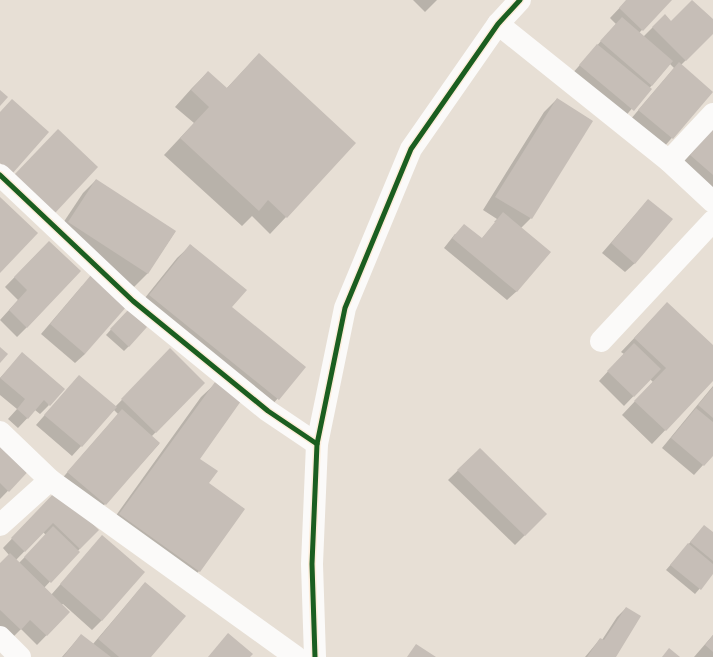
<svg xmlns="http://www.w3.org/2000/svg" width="713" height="657" viewBox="0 0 713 657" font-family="'Source Sans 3',sans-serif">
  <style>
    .shadow { fill: #0003; fill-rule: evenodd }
    .building { fill: #c6beb7 }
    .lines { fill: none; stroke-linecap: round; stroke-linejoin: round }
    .minor { stroke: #fbfaf9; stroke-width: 22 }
    .cycleway-casing { stroke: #fdedda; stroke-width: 8 }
    .cycleway { stroke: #1b5e20; stroke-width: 5 }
  </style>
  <rect width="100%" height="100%" fill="#e7dfd5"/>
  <g class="shadow">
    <path d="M413 0H437L425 12Z"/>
    <path d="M627 0H671L639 33 643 37 665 15 671 22 713 21V33L681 65 712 92 663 148 630 120 674 68 670 64 623 119 571 75 616 24 610 18Z"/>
    <path d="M259 54 286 217 270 234 252 216 242 226 164 155 194 123 175 107 192 88 208 72 226 89Z"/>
    <path d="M557 99 592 121 531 218 521 228 517 291 507 300 444 248 455 234 479 242 496 222H494L497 219 483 210 544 112Z"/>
    <path d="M713 127V192L681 165Z"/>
    <path d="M96 180 175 232 147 274 134 287 55 235 83 193Z"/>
    <path d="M648 200 635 263 625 272 602 253Z"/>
    <path d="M191 245 231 308 305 367 265 413 136 309 177 258Z"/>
    <path d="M40 251 27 327 17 337 0 320 18 300 5 287Z"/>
    <path d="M82 286 85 354 75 363 41 334Z"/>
    <path d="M123 316 129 346 124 351 106 335Z"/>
    <path d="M654 317 713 347V380L652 444 622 415 653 382 650 379 624 406 599 381 624 354 621 352Z"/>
    <path d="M170 350 204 383 151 437 159 444 96 514 59 482 118 414 114 410 72 456 36 425 79 376 115 407Z"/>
    <path d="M22 354 49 405 40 414 35 410 18 428 8 419 17 409 0 395V378Z"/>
    <path d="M215 384 199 459 208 484 244 509 199 571 186 585 107 528 201 397Z"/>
    <path d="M713 386V454L694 475 662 448Z"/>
    <path d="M0 434 33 465 0 499Z"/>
    <path d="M480 449 546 514 515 545 448 480Z"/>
    <path d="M48 501 97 530 44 588 51 595 102 537V620L92 630 63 604 61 605 69 612 37 645 21 629 11 639 0 628V564L9 555 3 548ZM43 532 46 535 19 563 16 560Z"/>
    <path d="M700 531 713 534V573L695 594 666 570Z"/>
    <path d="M145 583 150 657H62L81 635 93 644Z"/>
    <path d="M626 608 615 657H585L600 639 602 640 617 617Z"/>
    <path d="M713 635V657H694Z"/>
  </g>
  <g class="building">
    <path d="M626 0H672L643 31 619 8Z"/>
    <path d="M692 0 713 19V34L686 61 652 27 665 14 671 21Z"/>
    <path d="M622 17 673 61 652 86 600 41Z"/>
    <path d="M597 44 652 89 634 111 579 65Z"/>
    <path d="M259 53 356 143 287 218 268 200 259 211 180 138 209 107 191 90 208 71 227 88Z"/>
    <path d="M679 62 713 92 673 139 638 110Z"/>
    <path d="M0 90 8 97 0 106Z"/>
    <path d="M557 98 593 121 532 219 495 197Z"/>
    <path d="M12 99 49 132 12 174 0 163V112Z"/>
    <path d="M713 127V175L690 155Z"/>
    <path d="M58 129 98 167 55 213 14 175Z"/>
    <path d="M96 179 176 231 148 274 68 222Z"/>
    <path d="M0 197 38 233 0 273Z"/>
    <path d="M648 199 673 219 635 264 611 243Z"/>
    <path d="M503 212 551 252 517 292 452 238 464 224 482 238Z"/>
    <path d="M49 241 81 271 27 328 9 310 27 290 14 277Z"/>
    <path d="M190 244 247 290 232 307 306 367 279 400 149 295Z"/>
    <path d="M91 275 127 306 85 354 50 324Z"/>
    <path d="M667 302 713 345V381L666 431 634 401 666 368 634 338Z"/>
    <path d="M128 310 147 327 129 347 110 329Z"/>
    <path d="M634 343 661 369 634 397 607 371Z"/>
    <path d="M0 347 8 354 0 363Z"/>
    <path d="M170 348 205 383 156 433 121 399Z"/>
    <path d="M22 352 65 389 50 406 44 400 28 419 17 409 25 399 0 378Z"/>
    <path d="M79 375 117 407 82 447 44 415Z"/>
    <path d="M215 382 241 401 200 459 218 471 209 483 245 509 200 572 119 514Z"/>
    <path d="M713 387V418L698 405Z"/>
    <path d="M696 408 713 422V456L704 466 671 438Z"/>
    <path d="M122 409 160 443 106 505 67 472Z"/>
    <path d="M0 432 34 465 9 492 0 483Z"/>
    <path d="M480 448 547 514 525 536 457 470Z"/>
    <path d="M57 490 99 530 80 549 53 523 25 552 11 538Z"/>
    <path d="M704 525 713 532V561L690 542Z"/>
    <path d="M53 526 80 552 51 583 24 557Z"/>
    <path d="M102 535 145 572 102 621 60 584Z"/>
    <path d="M688 543 713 564V574L701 590 670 565Z"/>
    <path d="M10 553 70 612 47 636 30 620 21 630 0 610V563Z"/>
    <path d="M145 582 186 616 151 657H119L98 639Z"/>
    <path d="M626 607 641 616 616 657H587L600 638 604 640Z"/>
    <path d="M228 633 253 654 250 657H208Z"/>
    <path d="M81 634 111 657H63Z"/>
    <path d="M713 635V652L705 645Z"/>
    <path d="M416 644 436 657H407Z"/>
    <path d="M669 648 680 657H662Z"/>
  </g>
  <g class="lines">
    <g class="minor">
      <path d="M498 24 669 161 713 202"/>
      <path d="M669 161 713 114"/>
      <path d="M0 175 133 301 268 411 317 444"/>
      <path d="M601 341 713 221"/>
      <path d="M0 432 50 480"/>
      <path d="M0 525 50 480 296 657"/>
      <path d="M0 637 20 657"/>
      <path d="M315 657 312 564 317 444 345 308 411 149 498 24 520 0"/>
    </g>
    <defs>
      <g id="cycleway">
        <path d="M0 175 133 301 268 411 317 444"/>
        <path d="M315 657 312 564 317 444 345 308 411 149 498 24 520 0"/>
      </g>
    </defs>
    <use href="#cycleway" class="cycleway-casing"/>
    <use href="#cycleway" class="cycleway"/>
  </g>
</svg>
